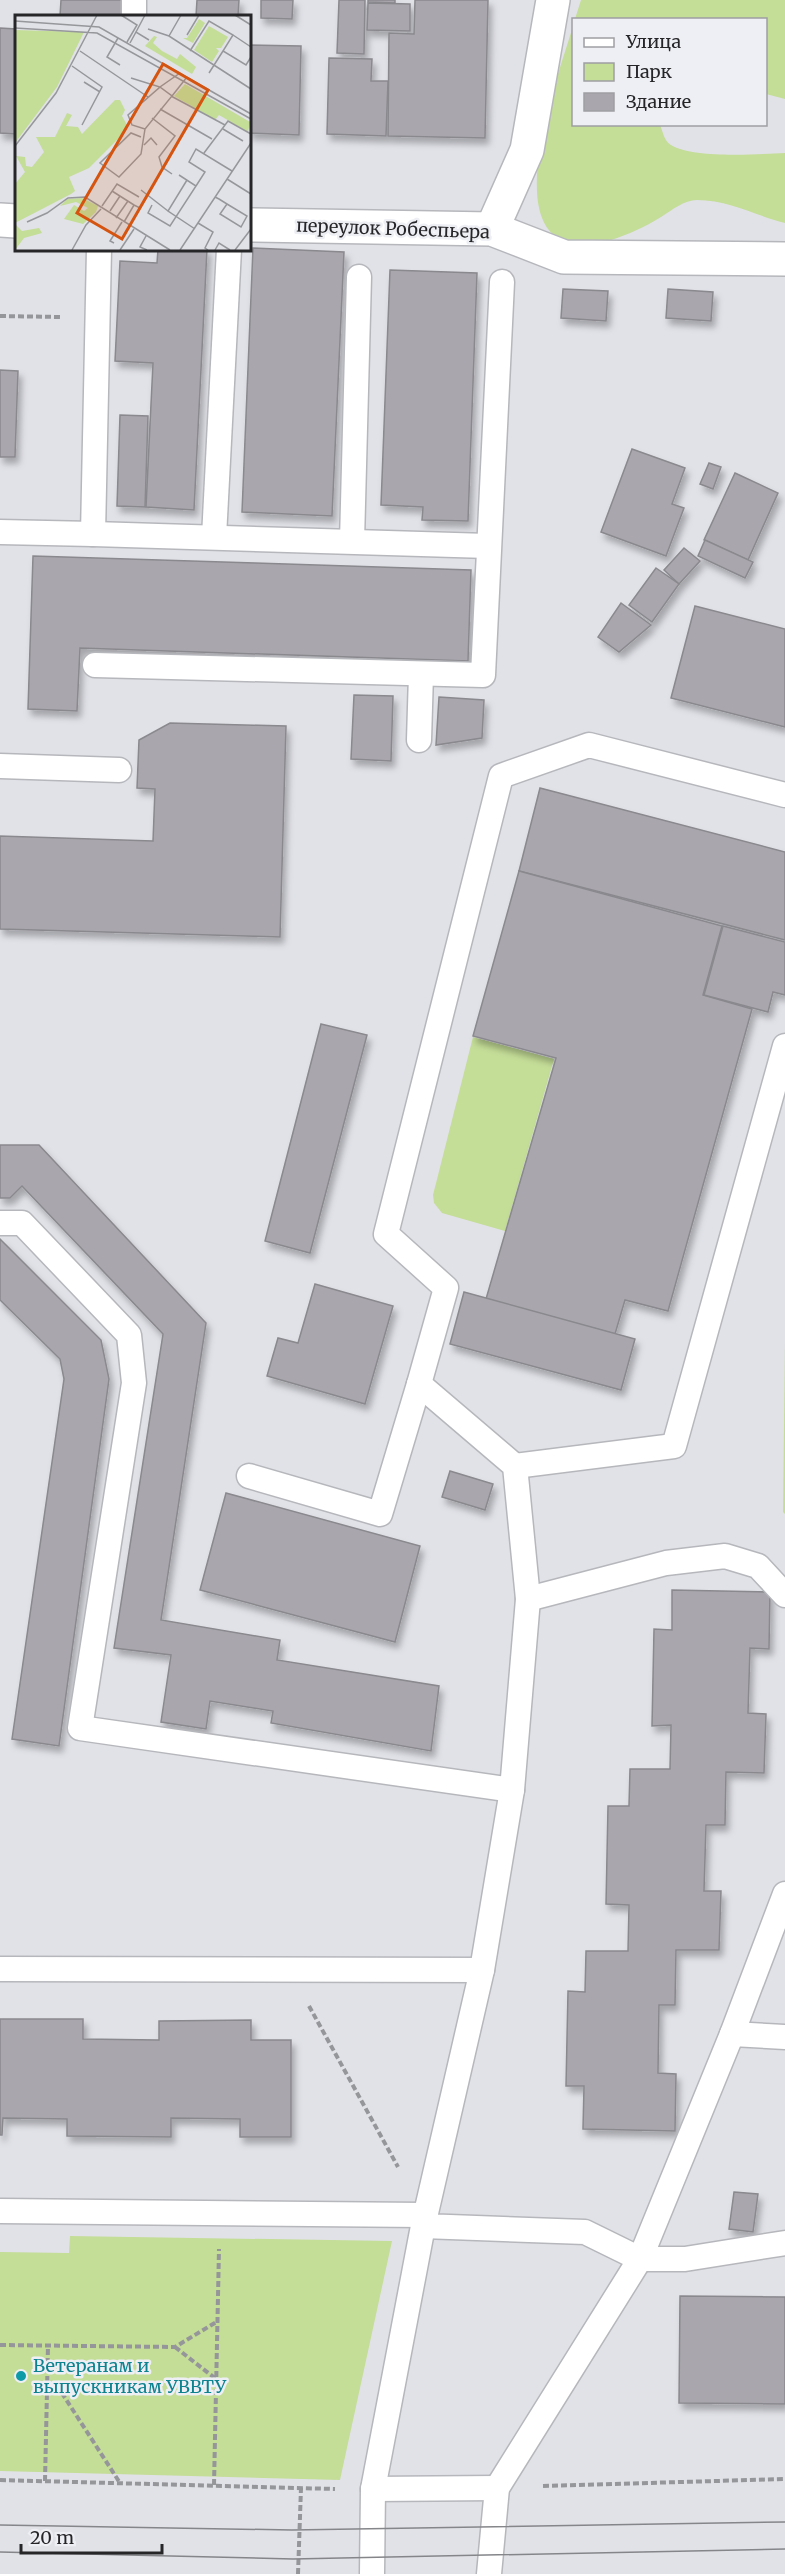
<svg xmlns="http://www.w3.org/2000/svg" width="785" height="2574" viewBox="0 0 785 2574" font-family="Merriweather,serif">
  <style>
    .green { fill: #c4dd97 }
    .building { fill: #a9a7ad; stroke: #8a898e; stroke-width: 1.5; filter: url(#shadow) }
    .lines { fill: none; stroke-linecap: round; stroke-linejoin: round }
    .lane-casing { stroke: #b6b7bc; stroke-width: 27 }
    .street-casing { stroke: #b6b7bc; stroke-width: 36 }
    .path { stroke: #95969a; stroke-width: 4; stroke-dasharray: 6 3; stroke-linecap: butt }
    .lane { stroke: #fff; stroke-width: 24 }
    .street { stroke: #fff; stroke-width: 33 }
    .tram { stroke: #85868a; stroke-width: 1.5 }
    .culture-dot { fill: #0f9aa8; stroke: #eeeff5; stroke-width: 2 }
    .labels { text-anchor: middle; stroke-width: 5; stroke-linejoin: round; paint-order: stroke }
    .street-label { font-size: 18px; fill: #262628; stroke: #eeeff5 }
    .culture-label { font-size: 18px; fill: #0d838f; stroke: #eeeff5; text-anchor: start }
    .inset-road { fill: none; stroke: #96979b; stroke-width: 1.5 }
    .view { fill: #d5540f; fill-opacity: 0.15; stroke: #d5540f; stroke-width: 3 }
    .inset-edge { fill: none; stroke: #262628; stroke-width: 3 }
  </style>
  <defs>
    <filter id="shadow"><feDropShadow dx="3.5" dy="6" stdDeviation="3" flood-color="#0004"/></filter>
  </defs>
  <rect width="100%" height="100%" fill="#e1e2e8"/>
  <g class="green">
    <path d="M581 0H785V99L766 94V20L575 19Z"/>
    <path d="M573 26 574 124 660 125C663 132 664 141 671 145 694 159 758 154 785 153V223C756 216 729 200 697 200 684 200 672 210 661 217 647 226 627 235 611 240 482 276 557 81 573 26Z"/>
    <path d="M473 1037 554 1059 505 1231 442 1213 434 1203 433 1195Z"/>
    <path d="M785 1342V1514L783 1512Z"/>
    <path d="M70 2236 392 2241 340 2480 0 2471V2252L69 2253Z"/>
  </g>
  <g class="building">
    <path d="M61 0H127V16H60Z"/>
    <path d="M197 0H239L238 16H196Z"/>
    <path d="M261 0H293L292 19 261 18Z"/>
    <path d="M339 0H365L364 54 337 53Z"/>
    <path d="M368 0H395V3L368 2Z"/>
    <path d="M415 0H488L485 138 388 136 389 33 414 34Z"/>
    <path d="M368 3 410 4V31L367 30Z"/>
    <path d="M0 28 16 29V134L0 133Z"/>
    <path d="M249 45 301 46 299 135 249 133Z"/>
    <path d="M329 58 372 59 371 81H388L386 136 327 134Z"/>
    <path d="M253 248 344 252 332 516 242 512Z"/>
    <path d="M158 249H207L194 510 146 507 153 363 115 361 120 261 157 263Z"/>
    <path d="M390 270 477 273 468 521 422 520 423 507 381 505Z"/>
    <path d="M563 289 608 291 606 321 561 318Z"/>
    <path d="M668 289 713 292 711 321 666 318Z"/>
    <path d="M0 370 18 371 15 457H0Z"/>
    <path d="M120 415 148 416 145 507 117 506Z"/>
    <path d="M632 449 685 468 672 504 684 508 666 556 601 532Z"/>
    <path d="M709 463 721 467 713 489 700 484Z"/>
    <path d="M735 473 778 493 748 560 704 540Z"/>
    <path d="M705 540 753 562 745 578 698 556Z"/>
    <path d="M684 548 700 561 679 584 664 570Z"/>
    <path d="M33 556 471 570 468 661 80 648 77 711 28 709Z"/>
    <path d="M656 568 679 584 652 622 629 605Z"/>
    <path d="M621 603 651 625 619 652 598 637Z"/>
    <path d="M695 606 785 629V727L671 698Z"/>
    <path d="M354 695 393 696 391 761 351 759Z"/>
    <path d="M439 697 484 700 482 738 436 745Z"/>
    <path d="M170 723 286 726 280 937 0 929V836L153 841 155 789 137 788 139 740Z"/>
    <path d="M540 788 785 852V940L519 871Z"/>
    <path d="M519 871 722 926 703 995 752 1009 668 1311 625 1300 615 1334 486 1299 556 1058 473 1036Z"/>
    <path d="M723 926 785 942V995L773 992 768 1012 704 995Z"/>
    <path d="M321 1024 367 1035 310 1253 265 1241Z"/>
    <path d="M0 1145H39L206 1323 161 1620 280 1640 277 1660 439 1686 431 1751 271 1723 273 1711 210 1701 206 1729 161 1722 171 1655 114 1648 163 1334 22 1186 10 1198H0Z"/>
    <path d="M0 1239 101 1340 109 1379 59 1746 12 1739 64 1379 60 1359 0 1300Z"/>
    <path d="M315 1284 393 1306 365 1404 267 1376 278 1338 298 1343Z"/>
    <path d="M464 1292 635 1339 621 1390 450 1344Z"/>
    <path d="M450 1471 493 1484 485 1510 442 1497Z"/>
    <path d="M226 1493 420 1546 395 1642 200 1590Z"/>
    <path d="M672 1590 770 1592 769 1649 750 1648 748 1713 766 1714 764 1773 726 1772 725 1825H706L704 1891H721L719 1950H676L675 2005H659L658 2073 676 2074 675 2131 583 2129 584 2086H566L568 1991 585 1992 586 1951H628L629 1905 606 1904 608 1806H629L630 1769H670L671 1725 652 1726 654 1629 672 1630Z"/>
    <path d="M0 2019H83V2039L159 2040V2021L251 2020V2040H291V2137H240V2119L171 2118V2137L67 2136V2119L3 2118 2 2135H0Z"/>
    <path d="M734 2192 758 2194 753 2232 729 2229Z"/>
    <path d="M680 2296 785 2297V2404L679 2403Z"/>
  </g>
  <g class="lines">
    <defs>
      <g id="lane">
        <path d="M134 16V0"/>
        <path d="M0 532 93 534 99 249"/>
        <path d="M93 534 488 546"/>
        <path d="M214 537 229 249"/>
        <path d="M352 541 359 277"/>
        <path d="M95 665 483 675 502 282"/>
        <path d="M419 740 421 674"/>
        <path d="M0 766 119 770"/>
        <path d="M0 1223H22L129 1335 134 1383 80 1728 512 1790"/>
        <path d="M515 1466 674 1446 785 1046"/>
        <path d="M249 1476 380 1514 419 1384"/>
        <path d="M528 1599 666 1563 725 1556 758 1566 785 1595"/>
        <path d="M785 1894 732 2034 640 2259H685L785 2243"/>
        <path d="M0 1969 482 1970"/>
        <path d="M732 2034 785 2037"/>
        <path d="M0 2211 424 2215"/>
        <path d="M373 2489 497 2488"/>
        <path d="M372 2574 373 2489 423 2226"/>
        <path d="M489 2574 497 2488 640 2259 585 2232 423 2226 482 1970 512 1790 528 1599 515 1466 419 1384 446 1288 386 1234 501 776 589 745 785 795"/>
      </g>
      <g id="street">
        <path d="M0 220 16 221"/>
        <path d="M249 225 492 229 564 257 785 259"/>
        <path d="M492 229 527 150 553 0"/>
      </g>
    </defs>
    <use href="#lane" class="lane-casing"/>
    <use href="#street" class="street-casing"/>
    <g class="path">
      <path d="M0 316 60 317"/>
      <path d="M309 2006 398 2167"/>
      <path d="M0 2345 175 2347 218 2321"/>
      <path d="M175 2347 216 2379"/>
      <path d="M47 2386 58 2387 120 2483"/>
      <path d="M0 2480 335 2489"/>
      <path d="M45 2481 48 2346"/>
      <path d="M214 2485 219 2249"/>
      <path d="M543 2486 785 2479"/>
      <path d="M298 2574 301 2488"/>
    </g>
    <use href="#lane" class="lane"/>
    <use href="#street" class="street"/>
    <g class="tram">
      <path d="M0 2525 292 2530 785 2522"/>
      <path d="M0 2552 293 2559 785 2549"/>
    </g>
  </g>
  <circle class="culture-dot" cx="21" cy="2376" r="6"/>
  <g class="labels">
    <g class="street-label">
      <text transform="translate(393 229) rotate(2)" y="6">переулок Робеспьера</text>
    </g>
    <g class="culture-label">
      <text x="33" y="2372">Ветеранам и<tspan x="33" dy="21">выпускникам УВВТУ</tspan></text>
    </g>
  </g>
  <g transform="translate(15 15)">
    <rect width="236" height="236" fill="#e1e2e8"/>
    <path d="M184 4 190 8 178 28 168 23H172ZM194 11 213 22 206 33H201L204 36 197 47 179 35ZM0 15 69 17 42 72 0 128ZM139 21 142 22 138 28 147 36 162 44 165 39 181 52 177 59 130 31ZM170 69 235 107 233 117 204 100 200 105 159 81ZM100 85H105L110 95 107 101 112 110 107 120 74 153 54 162 60 176 56 179 0 208V169L10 157 1 141 10 142 11 151 17 152 29 137 21 122H40L52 98 57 100 51 111 63 112 67 119ZM67 183 83 191 81 197 68 209 49 204 59 190 69 196 73 193 61 187 45 191 52 184ZM0 209 7 216 24 213 27 218 9 223 0 235Z" fill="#c4dd97"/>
    <path class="inset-road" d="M106 0 122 10 112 27M220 0 236 10M0 6 84 12 236 99M0 13 82 18 236 104M133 14 154 21 236 74M121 17 130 0M172 20 184 0M218 20 236 32M154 21 166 0M103 23 92 42 105 50M115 28 121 17 134 25M65 36 133 82M175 36 194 6 218 20 208 36 231 50 236 42M57 51 87 72 67 110M194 58 208 36M116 63 145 72 113 100 117 110 130 114M69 67 85 77M156 81 210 110M157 81 172 62M145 94 197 124M137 103 160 121 144 142 147 152 157 159M208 114 228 126M126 122 116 118 85 148 104 162 126 139 130 114 157 81 145 72 165 58M129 130 136 123 142 130M0 131 41 78 82 0M189 138 213 106 236 119M212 164 236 179M172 165 153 196 180 214M181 171 190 157 174 147 181 134 217 156M126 175 153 196M97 176 119 190M200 182 204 184 212 189 232 201 226 212 205 199 212 189M137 190 133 198 155 211 181 171 164 160M87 191 102 169 124 182M95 196 105 181M101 203 113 186M12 207 32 198 53 183 70 182 155 235M109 207 119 190 125 193 131 183M183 208 198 217 190 233 193 235M131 221 125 232 132 235M99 228 95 226 107 207M57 235 71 210 86 194M105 235 119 214M165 235 236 128M200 235 204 228 215 235M220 235 236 214"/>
    <path class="view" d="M148 49 193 75 107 224 62 198Z"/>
    <rect width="236" height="236" class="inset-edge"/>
  </g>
  <rect x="572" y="18" width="195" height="108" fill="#eeeff5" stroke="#9e9fa3" stroke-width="1.5"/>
  <rect x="584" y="38" width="30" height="9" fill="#ffffff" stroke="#9e9fa3" stroke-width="1.5"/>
  <text x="626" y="48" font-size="18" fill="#262628">Улица</text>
  <rect x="584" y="63" width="30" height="18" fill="#c4dd97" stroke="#9e9fa3" stroke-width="1.5"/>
  <text x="626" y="78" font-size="18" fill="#262628">Парк</text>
  <rect x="584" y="93" width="30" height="18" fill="#a9a7ad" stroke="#9e9fa3" stroke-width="1.5"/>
  <text x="626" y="108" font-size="18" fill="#262628">Здание</text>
  <path d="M21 2544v9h141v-9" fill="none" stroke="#262628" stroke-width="3"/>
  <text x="30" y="2544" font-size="18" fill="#262628" stroke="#eeeff5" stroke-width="4.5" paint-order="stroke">20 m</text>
</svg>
